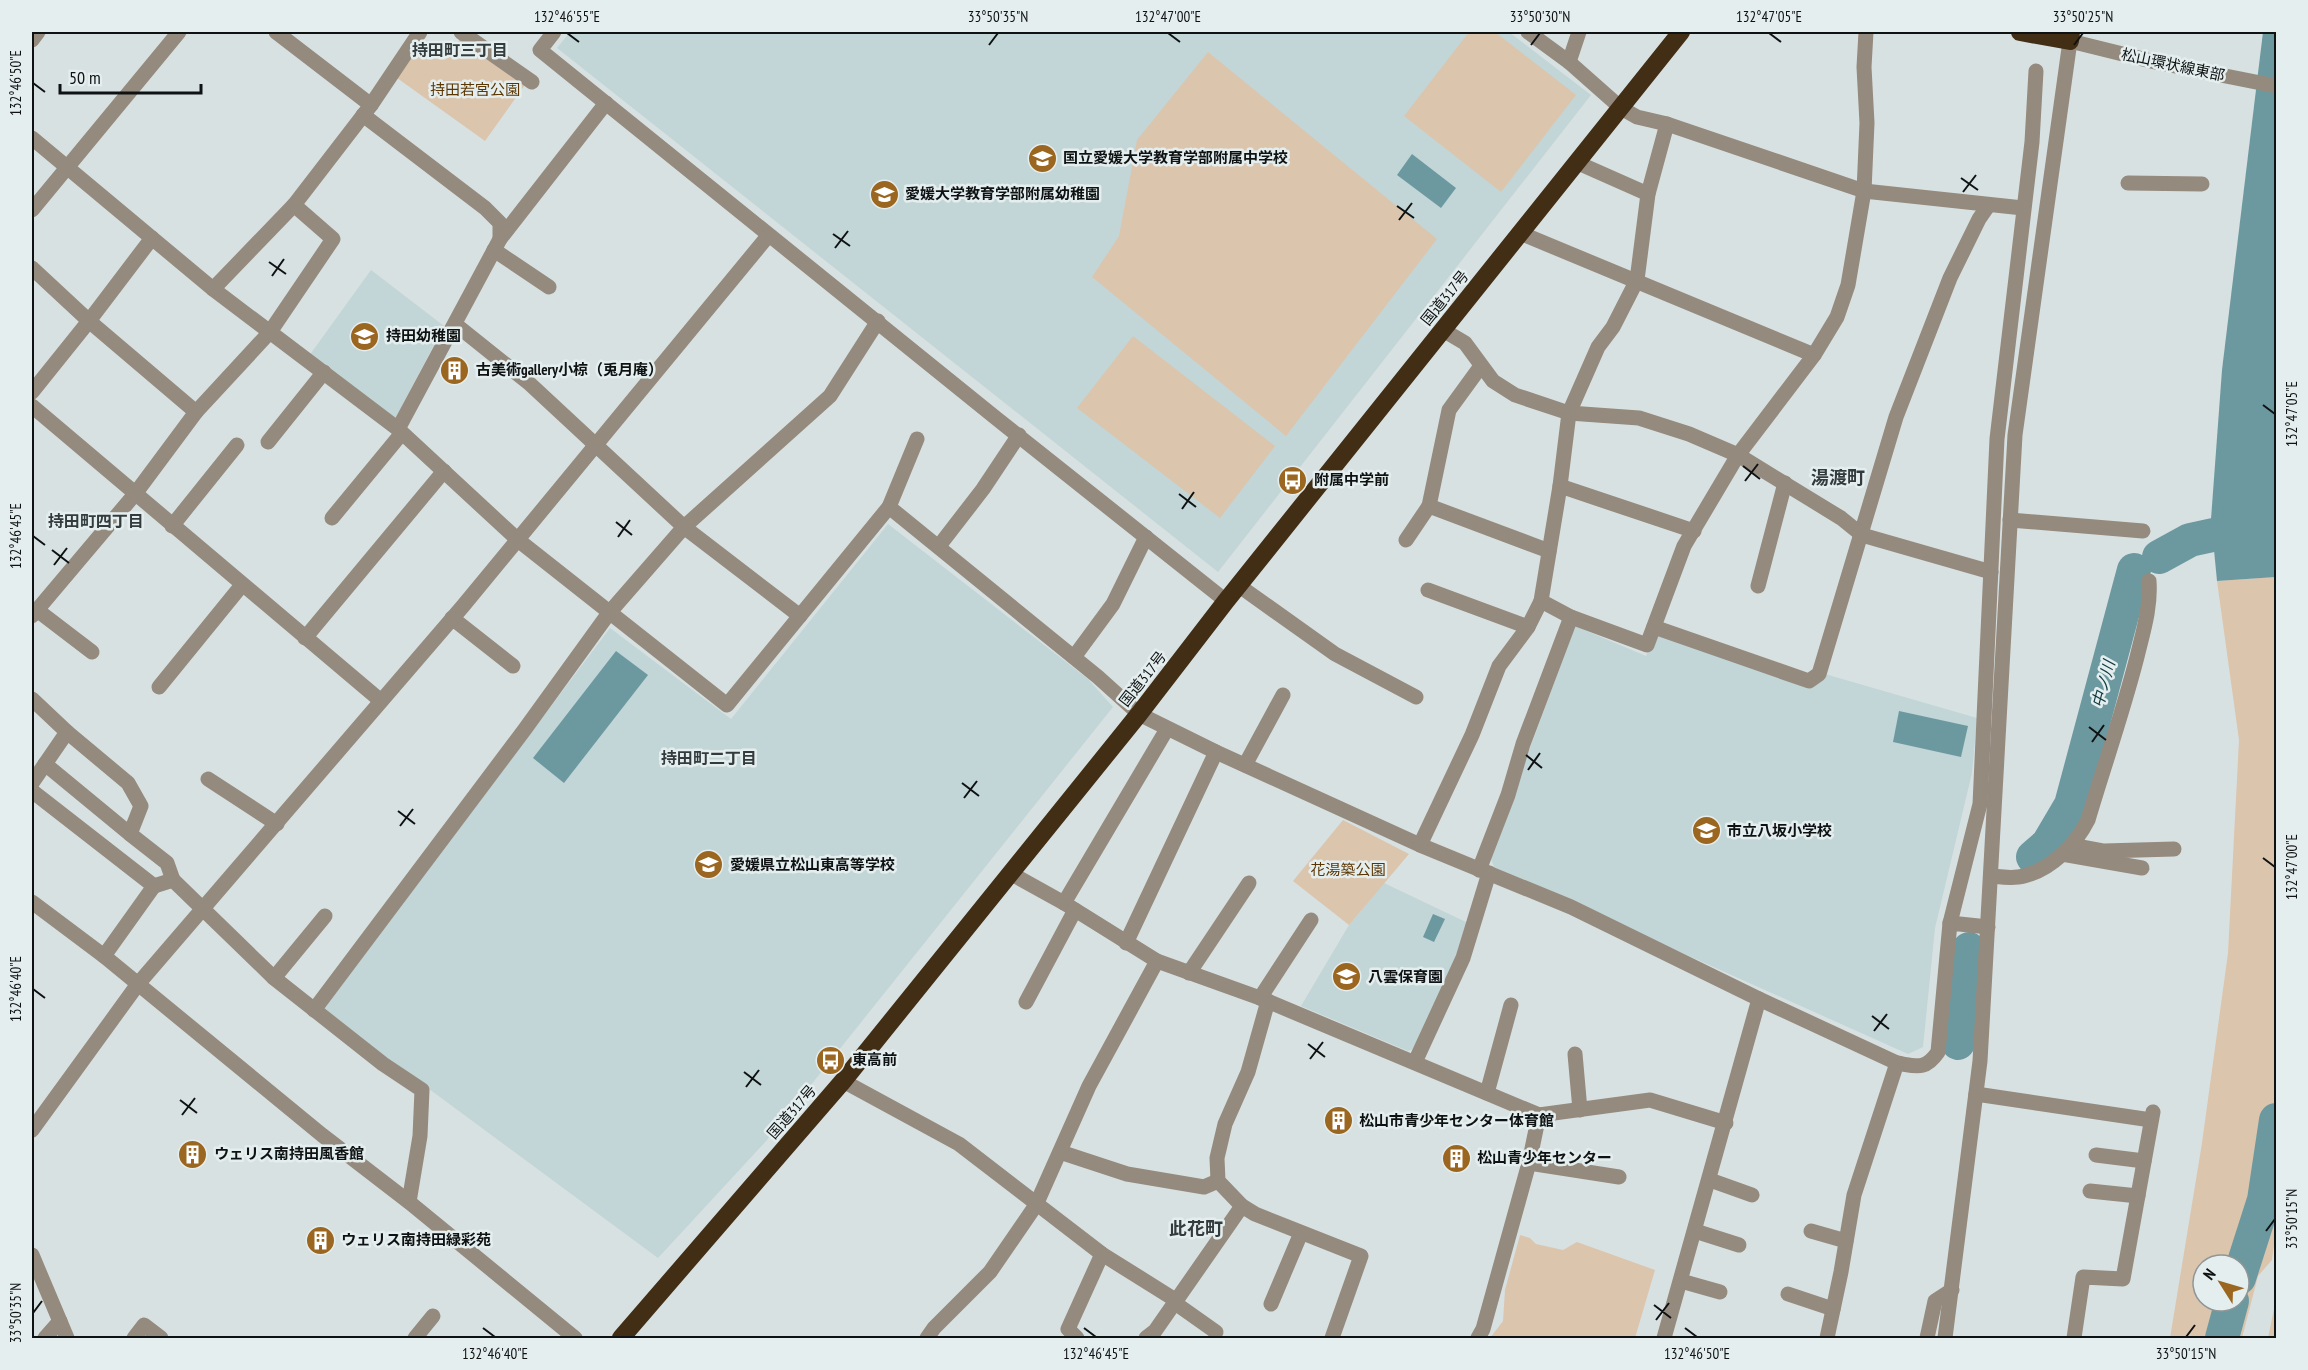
<svg xmlns="http://www.w3.org/2000/svg" width="2308" height="1370" viewBox="0 0 2308 1370" font-family="'PT Sans Narrow','Noto Sans JP',sans-serif">
  <style>
    .built { fill: #c2d5d7 }
    .green { fill: #dcc5ad; fill-rule: evenodd }
    .water { fill: #6c999f }
    .lines { fill: none; stroke-linecap: round; stroke-linejoin: round }
    .river { stroke: #6c999f; stroke-width: 34 }
    .minor { stroke: #958a7e; stroke-width: 15 }
    .highway { stroke: #422d15; stroke-width: 18 }
    .ticks { fill: none; stroke: #0f1212; stroke-width: 2 }
    .labels { text-anchor: middle; stroke-width: 5; stroke-linejoin: round; paint-order: stroke }
    .street-label { font-size: 15px; fill: #0f1212; stroke: #e5eeef }
    .park-label { font-size: 15px; fill: #5a3603; stroke: #e5eeef }
    .poi-label { font-size: 15px; font-weight: bold; fill: #0f1212; stroke: #e5eeef; text-anchor: start }
    .neighbourhood-label { font-size: 16px; font-weight: bold; fill: #333b3c; stroke: #e5eeef }
    .water-label { font-size: 16px; font-style: italic; fill: #0d393e; stroke: #e5eeef }
    .quarter-label { font-size: 18px; font-weight: bold; fill: #333b3c; stroke: #e5eeef }
    .neatline { fill: none; stroke: #0f1212; stroke-width: 2 }
    .ticks-label { font-size: 15px; text-anchor: middle; fill: #0f1212 }
  </style>
  <rect width="100%" height="100%" fill="#d8e1e2"/>
  <g class="built">
    <path d="M570 32H1509L1591 95 1218 572 557 48Z"/>
    <path d="M371 270 444 326 395 419 309 356Z"/>
    <path d="M888 524 1088 679 1113 707 767 1140 658 1258 322 1010 610 628 731 719Z"/>
    <path d="M1575 626 1646 656 1657 634 1805 687 1825 674 1977 718 1972 773 1935 928 1923 1047 1908 1054 1495 869 1490 857Z"/>
    <path d="M1384 883 1468 923 1455 962 1413 1049 1408 1051 1301 1006 1349 925Z"/>
  </g>
  <g class="green">
    <path d="M1469 32H1495L1576 95 1501 192 1404 116Z"/>
    <path d="M462 36 527 82 485 141 397 78 421 43 445 60Z"/>
    <path d="M1208 52 1437 239 1286 436 1092 277 1119 236 1137 140Z"/>
    <path d="M1133 336 1275 446 1220 518 1077 408Z"/>
    <path d="M2276 577V1230L2272 1260 2258 1276 2242 1338H2170L2202 1143 2228 953 2239 740 2217 581ZM2203 1265H2239V1301H2203Z"/>
    <path d="M1343 820 1409 854 1349 925 1293 881Z"/>
    <path d="M1520 1235 1530 1238 1536 1244 1563 1250 1577 1242 1655 1270 1635 1338H1490L1503 1321 1505 1290Z"/>
    <path d="M2276 1299V1338H2268Z"/>
  </g>
  <g class="water">
    <path d="M2263 32H2276V577L2217 581 2211 519 2222 370Z"/>
    <path d="M1412 154 1456 188 1441 208 1397 175Z"/>
    <path d="M616 651 648 675 564 783 533 758Z"/>
    <path d="M1899 711 1968 726 1961 757 1893 742Z"/>
    <path d="M1433 914 1445 919 1434 942 1423 937Z"/>
  </g>
  <g class="lines">
    <g class="river">
      <path d="M2159 557 2190 540 2213 535"/>
      <path d="M2033 857 2048 844 2071 805 2134 570"/>
      <path d="M1958 1043 1969 949"/>
      <path d="M2239 1278 2264 1200 2276 1120"/>
      <path d="M2222 1338 2232 1301"/>
    </g>
    <g class="minor">
      <path d="M276 32 371 105"/>
      <path d="M461 32 532 82"/>
      <path d="M554 32 540 50C767 235 996 419 1226 601"/>
      <path d="M1528 32 1569 62 1621 108 1637 117 1667 124 1864 191 2023 208"/>
      <path d="M32 40 38 32"/>
      <path d="M1569 62 1579 32"/>
      <path d="M363 115 485 208 500 223V239"/>
      <path d="M32 138 213 289 398 429 518 540 727 705 889 507 917 439"/>
      <path d="M1578 163 1648 194"/>
      <path d="M2128 183 2202 184"/>
      <path d="M32 210 179 32"/>
      <path d="M1520 233 1814 355"/>
      <path d="M494 250 549 287"/>
      <path d="M32 268 89 321 196 412 135 494 32 616"/>
      <path d="M213 289 294 205 371 105 420 32"/>
      <path d="M455 324 530 384 684 527 800 616"/>
      <path d="M1443 330 1465 343 1493 381 1515 395 1569 413 1639 418 1689 434 1738 455 1814 355 1837 317 1848 285 1864 191 1867 123 1864 67 1866 32"/>
      <path d="M32 392 89 321 152 238"/>
      <path d="M32 406 381 701"/>
      <path d="M196 412 270 332 333 239 294 205"/>
      <path d="M398 429 500 239 606 103"/>
      <path d="M268 442 324 372"/>
      <path d="M1560 486 1694 531"/>
      <path d="M1429 506 1549 551"/>
      <path d="M889 507 1098 677 1139 714 1216 752 1420 845 1571 907 1759 999 1897 1063C1916 1066 1925 1071 1938 1052L1950 923 1988 927"/>
      <path d="M332 518 402 433"/>
      <path d="M2010 520 2143 531"/>
      <path d="M172 526 237 445"/>
      <path d="M1406 540 1429 506 1449 410 1481 366"/>
      <path d="M939 546 983 489 1019 435"/>
      <path d="M1238 585 1335 654 1416 697"/>
      <path d="M1758 586 1785 483"/>
      <path d="M1428 590 1528 627"/>
      <path d="M37 610 92 652"/>
      <path d="M1571 617 1541 601 1560 486 1569 413 1598 347 1613 327 1637 280 1648 194 1667 124"/>
      <path d="M452 618 513 666"/>
      <path d="M1654 627 1809 681 1819 674 1896 417 1950 278 1979 219 1988 206"/>
      <path d="M305 638 444 471"/>
      <path d="M1074 657 1113 604 1146 537"/>
      <path d="M159 687 242 585"/>
      <path d="M32 699 67 732 32 783"/>
      <path d="M67 732 128 783 141 806 130 834 167 863 173 880"/>
      <path d="M45 764 130 834"/>
      <path d="M1245 765 1283 695"/>
      <path d="M208 779 277 824"/>
      <path d="M32 791 154 886 173 880 274 978 383 1064 422 1090 420 1136 409 1202"/>
      <path d="M1420 845 1472 735 1499 666 1528 627 1541 601"/>
      <path d="M2072 845 2104 851 2174 849"/>
      <path d="M2062 854 2142 868"/>
      <path d="M1479 870 1508 795 1523 744 1571 617 1647 645 1684 546 1738 455 1841 518 1862 535 1991 572"/>
      <path d="M1010 873 1064 903 1157 961 1260 998 1539 1115 1529 1163 1483 1329 1478 1338"/>
      <path d="M1991 876C2002 877 2013 879 2024 876 2052 869 2076 844 2088 820 2104 766 2123 712 2137 657 2143 632 2151 607 2149 581"/>
      <path d="M154 886 104 956 322 1135 409 1202 575 1338"/>
      <path d="M32 902 104 956"/>
      <path d="M1064 903 1167 729"/>
      <path d="M1950 923 1980 804 1997 439 2032 142 2036 71"/>
      <path d="M1126 943 1216 752"/>
      <path d="M1189 973 1249 883"/>
      <path d="M274 978 325 916"/>
      <path d="M1260 998 1311 920"/>
      <path d="M1268 1001 1248 1072 1225 1124 1217 1158 1218 1181 1242 1206 1255 1214 1361 1256 1332 1338"/>
      <path d="M1026 1002 1075 910"/>
      <path d="M314 1010 525 729 609 613 684 527 830 396 878 321"/>
      <path d="M1575 1054 1580 1110"/>
      <path d="M1415 1062 1463 958 1489 873"/>
      <path d="M843 1081 959 1144 1102 1254 1177 1301"/>
      <path d="M1487 1093 1511 1005"/>
      <path d="M1976 1094 2151 1120"/>
      <path d="M1539 1115 1650 1100 1726 1123"/>
      <path d="M32 1130 138 984 463 606 768 236"/>
      <path d="M1060 1152 1127 1174 1204 1187 1218 1181"/>
      <path d="M2096 1155 2144 1161"/>
      <path d="M1529 1163 1619 1177"/>
      <path d="M1710 1180 1752 1195"/>
      <path d="M2090 1191 2138 1196"/>
      <path d="M1695 1231 1739 1245"/>
      <path d="M1811 1231 1846 1241"/>
      <path d="M32 1255 67 1338"/>
      <path d="M1681 1281 1720 1292"/>
      <path d="M1788 1294 1833 1309"/>
      <path d="M1175 1303 1216 1332"/>
      <path d="M1271 1304 1301 1233"/>
      <path d="M45 1338 60 1321"/>
      <path d="M134 1338 144 1325 161 1338"/>
      <path d="M415 1338 433 1316"/>
      <path d="M927 1338 934 1328 990 1272 1036 1205 1089 1086 1157 961"/>
      <path d="M1077 1338 1068 1329 1102 1254"/>
      <path d="M1146 1338 1155 1331 1242 1206"/>
      <path d="M1664 1338 1759 999"/>
      <path d="M1827 1338 1841 1272 1854 1195 1897 1063"/>
      <path d="M1927 1338 1935 1301 1952 1290"/>
      <path d="M1945 1338 1980 1061 2015 435 2070 41 2155 62 2276 86"/>
      <path d="M2074 1338 2083 1277 2123 1279 2153 1112"/>
    </g>
    <g class="highway">
      <path d="M2020 32 2070 41 2071 32"/>
      <path d="M621 1338 843 1081 1139 714 1226 601 1681 32"/>
    </g>
  </g>
  <path class="ticks" d="M567 33 579 42M1168 33 1180 42M1769 33 1781 42M989 45 998 33M1531 45 1540 33M2074 45 2083 33M33 83 45 92M1961 178 1978 190M1963 192 1976 175M1397 206 1414 218M1399 220 1412 203M833 234 850 246M835 248 848 231M269 262 286 274M272 276 284 259M2263 405 2275 414M1743 466 1760 479M1745 481 1758 464M1179 494 1196 507M1182 509 1194 492M616 522 632 535M33 536 45 545M618 537 630 520M52 550 69 563M54 565 67 548M2089 727 2106 740M2092 742 2104 725M1526 755 1542 768M1528 770 1540 753M962 783 979 796M964 798 977 781M398 811 415 824M400 826 413 809M2263 858 2275 867M33 989 45 998M1872 1016 1889 1029M1874 1031 1887 1014M1308 1044 1325 1057M1310 1059 1323 1042M744 1072 761 1085M746 1087 759 1070M180 1100 197 1113M182 1115 195 1098M2266 1231 2275 1219M1654 1305 1671 1318M33 1313 42 1301M1656 1320 1669 1303M483 1328 495 1337M1084 1328 1096 1337M1685 1328 1697 1337M2186 1337 2195 1325"/>
  <defs>
    <symbol id="school-disc" viewBox="-11 -11 22 22"><circle r="9.5" fill="#9b661f" stroke="#e5eeef"/><path d="M0-5L7-2L0 1L-7-2ZM-4 1L0 2.5L4 1V4Q0 6-4 4Z" fill="#fff"/></symbol>
    <symbol id="building-disc" viewBox="-11 -11 22 22"><circle r="9.5" fill="#9b661f" stroke="#e5eeef"/><path d="M-4-6H4V6H1V3H-1V6H-4ZM-2.5-4.3h1.7v1.8h-1.7ZM.8-4.3h1.7v1.8H.8ZM-2.5-1h1.7V.8h-1.7ZM.8-1h1.7V.8H.8Z" fill="#fff"/></symbol>
    <symbol id="bus-disc" viewBox="-11 -11 22 22"><circle r="9.5" fill="#9b661f" stroke="#e5eeef"/><path d="M-5-6H5V4H4V6H2V4H-2V6H-4V4H-5ZM-3.5-4V0h7V-4ZM-3.5 1.2v1.5H-2V1.2ZM2 1.2v1.5H3.5V1.2Z" fill="#fff"/></symbol>
  </defs>
  <g fill-rule="evenodd">
    <use href="#school-disc" x="1026" y="142" width="33" height="33"/>
    <use href="#school-disc" x="868" y="178" width="33" height="33"/>
    <use href="#school-disc" x="348" y="320" width="33" height="33"/>
    <use href="#building-disc" x="438" y="354" width="33" height="33"/>
    <use href="#bus-disc" x="1276" y="464" width="33" height="33"/>
    <use href="#school-disc" x="1690" y="814" width="33" height="33"/>
    <use href="#school-disc" x="692" y="848" width="33" height="33"/>
    <use href="#school-disc" x="1330" y="960" width="33" height="33"/>
    <use href="#bus-disc" x="814" y="1044" width="33" height="33"/>
    <use href="#building-disc" x="1322" y="1104" width="33" height="33"/>
    <use href="#building-disc" x="176" y="1138" width="33" height="33"/>
    <use href="#building-disc" x="1440" y="1142" width="33" height="33"/>
    <use href="#building-disc" x="304" y="1224" width="33" height="33"/>
  </g>
  <g class="labels">
    <g class="street-label">
      <text transform="translate(2173 65) rotate(12)" y="5">松山環状線東部</text>
      <text transform="translate(1445 298) rotate(-51)" y="5">国道317号</text>
      <text transform="translate(1143 679) rotate(-52)" y="5">国道317号</text>
      <text transform="translate(792 1112) rotate(-49)" y="5">国道317号</text>
    </g>
    <g class="park-label">
      <text x="475" y="95">持田若宮公園</text>
      <text x="1348" y="875">花湯築公園</text>
    </g>
    <g class="poi-label">
      <text x="1063" y="163">国立愛媛大学教育学部附属中学校</text>
      <text x="905" y="199">愛媛大学教育学部附属幼稚園</text>
      <text x="386" y="341">持田幼稚園</text>
      <text x="476" y="375">古美術gallery小椋（兎月庵）</text>
      <text x="1314" y="485">附属中学前</text>
      <text x="1727" y="836">市立八坂小学校</text>
      <text x="730" y="870">愛媛県立松山東高等学校</text>
      <text x="1368" y="982">八雲保育園</text>
      <text x="852" y="1065">東高前</text>
      <text x="1359" y="1126">松山市青少年センター体育館</text>
      <text x="214" y="1159">ウェリス南持田風香館</text>
      <text x="1477" y="1163">松山青少年センター</text>
      <text x="341" y="1245">ウェリス南持田緑彩苑</text>
    </g>
    <g class="neighbourhood-label">
      <text x="460" y="56">持田町三丁目</text>
      <text x="96" y="527">持田町四丁目</text>
      <text x="709" y="764">持田町二丁目</text>
    </g>
    <g class="water-label">
      <text transform="translate(2103 684) rotate(-75)" y="6">中ノ川</text>
    </g>
    <g class="quarter-label">
      <text x="1838" y="484">湯渡町</text>
      <text x="1196" y="1235">此花町</text>
    </g>
  </g>
  <rect width="2308" height="1370" fill="none" stroke="#e5eeef" stroke-width="66"/>
  <g transform="translate(2221 1283) rotate(307)"><circle r="28" fill="#e5eeef" stroke="#8f9697" stroke-width="1.5"/>
  <path d="M0-4.5L10 22L0 15L-10 22Z" fill="#9b661f"/>
  <text y="-9" font-size="16" font-weight="bold" text-anchor="middle" fill="#0f1212">N</text>
  </g>
  <path d="M60 84v9h141v-9" fill="none" stroke="#0f1212" stroke-width="3"/>
  <text x="69" y="84" font-size="18" fill="#0f1212" stroke="#e5eeef" stroke-width="4.5" paint-order="stroke">50 m</text>
  <rect x="33" y="33" width="2242" height="1304" class="neatline"/>
  <g class="ticks-label">
    <text x="567" y="22">132°46'55"E</text>
    <text x="998" y="22">33°50'35"N</text>
    <text x="1168" y="22">132°47'00"E</text>
    <text x="1540" y="22">33°50'30"N</text>
    <text x="1769" y="22">132°47'05"E</text>
    <text x="2083" y="22">33°50'25"N</text>
    <text transform="translate(16 83) rotate(-90)" y="5">132°46'50"E</text>
    <text transform="translate(2292 414) rotate(-90)" y="5">132°47'05"E</text>
    <text transform="translate(16 536) rotate(-90)" y="5">132°46'45"E</text>
    <text transform="translate(2292 867) rotate(-90)" y="5">132°47'00"E</text>
    <text transform="translate(16 989) rotate(-90)" y="5">132°46'40"E</text>
    <text transform="translate(2292 1219) rotate(-90)" y="5">33°50'15"N</text>
    <text transform="translate(16 1313) rotate(-90)" y="5">33°50'35"N</text>
    <text x="495" y="1359">132°46'40"E</text>
    <text x="1096" y="1359">132°46'45"E</text>
    <text x="1697" y="1359">132°46'50"E</text>
    <text x="2186" y="1359">33°50'15"N</text>
  </g>
</svg>
